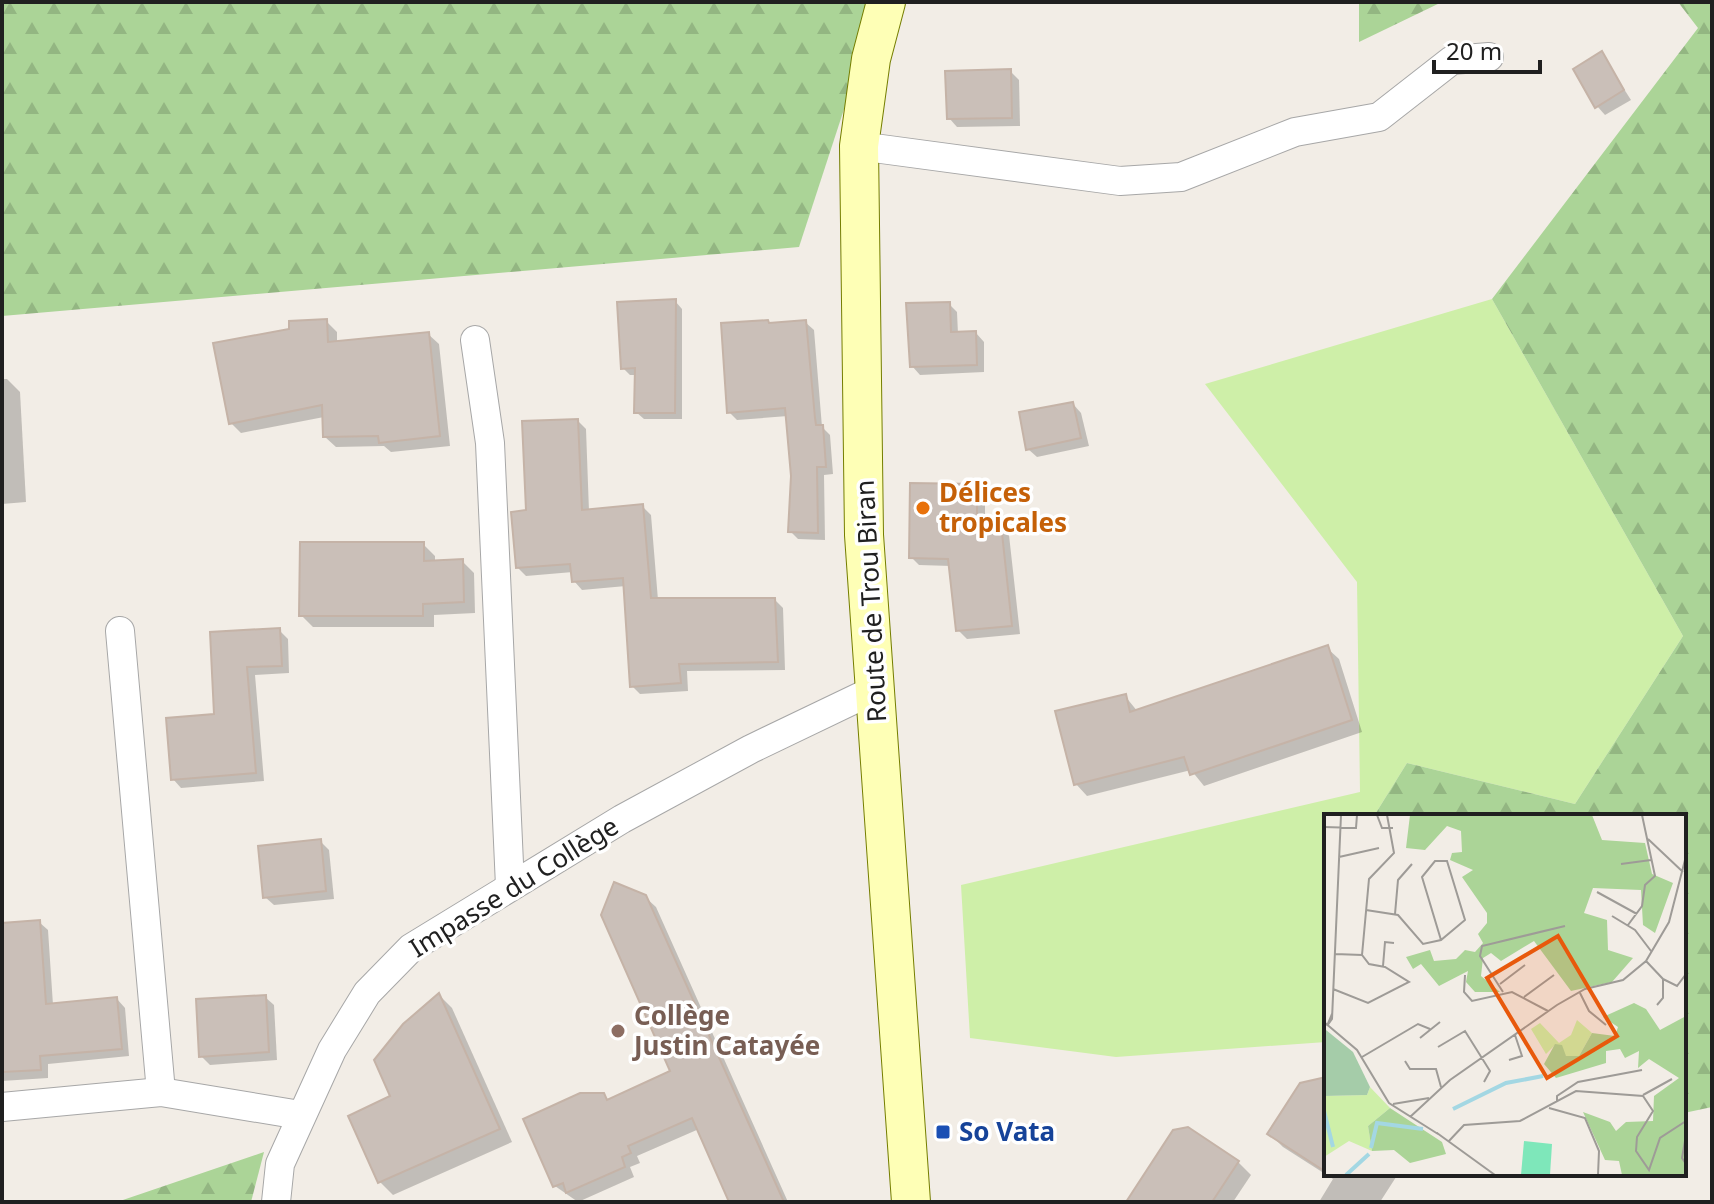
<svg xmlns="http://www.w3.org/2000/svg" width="1714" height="1204" viewBox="0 0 1714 1204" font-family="'Noto Sans',sans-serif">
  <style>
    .grass { fill: #ceefa8 }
    .forest { fill: url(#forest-firs) }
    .shadow { fill: #0003 }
    .building { fill: #cabfb8; stroke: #c5b3a7; stroke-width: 2 }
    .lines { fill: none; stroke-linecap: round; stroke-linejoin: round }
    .street-casing { stroke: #a7a7a7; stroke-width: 30 }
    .secondary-casing { stroke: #757e00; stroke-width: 40 }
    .street { stroke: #fff; stroke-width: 28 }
    .secondary { stroke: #feffb6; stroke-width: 38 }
    .food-dot { fill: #e8710a; stroke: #fff; stroke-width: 3 }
    .education-dot { fill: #8d6e63; stroke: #fff; stroke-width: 3 }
    .transit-dot { fill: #1a4fb4; stroke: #fff; stroke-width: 3 }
    .labels { text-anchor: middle; stroke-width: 7; stroke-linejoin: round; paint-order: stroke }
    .food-label { font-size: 26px; font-weight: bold; fill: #c56008; stroke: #fff; text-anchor: start }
    .street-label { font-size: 26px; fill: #202020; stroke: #fff }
    .education-label { font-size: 26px; font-weight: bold; fill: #785e54; stroke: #fff; text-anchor: start }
    .transit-label { font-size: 26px; font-weight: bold; fill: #164399; stroke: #fff; text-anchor: start }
    .inset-river { fill: none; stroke: #a3d7e3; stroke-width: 4 }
    .inset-road { fill: none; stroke: #9e9b97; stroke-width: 2 }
    .view { fill: #e8590c; fill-opacity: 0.15; stroke: #e8590c; stroke-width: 4 }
    .inset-edge { fill: none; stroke: #202020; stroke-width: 4 }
  </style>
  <defs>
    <pattern id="forest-firs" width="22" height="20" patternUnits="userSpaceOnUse" patternTransform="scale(2)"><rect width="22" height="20" fill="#abd497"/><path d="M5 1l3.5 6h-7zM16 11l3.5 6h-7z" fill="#93b682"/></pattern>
  </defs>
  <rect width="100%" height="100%" fill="#f2ede6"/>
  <path class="grass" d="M1492 299 1683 636 1575 804 1407 763 1374 816H1326V1042L1116 1057 970 1038 961 885 1360 792 1357 582 1205 384Z"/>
  <g class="forest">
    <path d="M2 2H879L799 247 2 316Z"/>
    <path d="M1359 2H1442L1359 42Z"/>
    <path d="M1678 2H1712V1107L1684 1113V816H1374L1407 763 1575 804 1683 636 1492 299 1698 28Z"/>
    <path d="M264 1152 251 1202H117Z"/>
  </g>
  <g class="shadow">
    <path d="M1601 53 1631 100 1605 115 1597 106Z"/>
    <path d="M1010 71 1019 80 1020 126 957 127 949 118Z"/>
    <path d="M675 301 682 309V419H644L636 412V375H630L623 368Z"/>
    <path d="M949 304 957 312 958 334 976 333 984 342V372L920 375 912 366Z"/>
    <path d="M326 321 337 332V343L428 334 439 344 450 446 391 452 384 446 336 447 325 437 324 417 241 433 231 423Z"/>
    <path d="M805 322 814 330 822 427 830 435 833 474 824 475 825 540 798 539 790 531 793 476 788 416 737 420 729 412Z"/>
    <path d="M2 379H7L20 392 26 502 2 504Z"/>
    <path d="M1073 404 1081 413 1089 446 1037 457 1028 449Z"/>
    <path d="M578 421 586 429 589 511 642 506 651 515 658 600H775L783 608 785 670 687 671 688 691 640 694 632 686 626 586 582 590 574 581 573 572 526 576 518 568 528 512Z"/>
    <path d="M976 486 985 495V529L1000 526 1009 535 1020 634 967 639 958 630 951 566 919 565 911 557Z"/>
    <path d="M423 544 435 556V562L462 561 474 573 475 613 434 615V627H313L301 615Z"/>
    <path d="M279 630 288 639 289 673 255 675 264 781 181 788 173 779 216 716 212 634Z"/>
    <path d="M1327 648 1339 659 1362 732 1204 786 1191 770 1087 796 1076 784 1125 696 1138 712Z"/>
    <path d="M320 841 329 850 334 899 274 905 265 897Z"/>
    <path d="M645 897 656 907 788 1202H731L699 1129 637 1156 640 1163 630 1167 634 1177 578 1202 555 1186 603 1095 610 1101 673 1072Z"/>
    <path d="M39 922 48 930 53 1005 117 999 125 1008 129 1056 48 1064V1078L2 1081V925Z"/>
    <path d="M439 995 452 1008 512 1142 393 1195 380 1182 392 1097Z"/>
    <path d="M265 997 274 1005 277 1060 210 1065 201 1056Z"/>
    <path d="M1326 1089V1174H1398L1380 1202H1319L1333 1179 1283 1147 1270 1134Z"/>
    <path d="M1238 1162 1251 1175 1233 1202H1128Z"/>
  </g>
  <g class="building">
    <path d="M1602 51 1624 90 1595 108 1573 69Z"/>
    <path d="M1011 69 1012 118 947 119 945 71Z"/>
    <path d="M676 299 675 413H634L635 368 621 369 617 302Z"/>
    <path d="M950 302 951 332 976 331 977 365 910 367 906 303Z"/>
    <path d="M327 319 328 342 429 332 440 436 379 443 378 436 323 437 322 405 229 424 213 343 289 329V321Z"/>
    <path d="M768 320 769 323 806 320 815 418 816 425H823L826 467H817L818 533 788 532 791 476 785 408 727 413 721 323Z"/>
    <path d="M1073 402 1081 438 1026 450 1019 412Z"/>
    <path d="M578 419 582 510 643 504 651 598H775L778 662 679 664 681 683 630 687 623 578 572 582 570 564 516 568 511 512 526 510 522 421Z"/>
    <path d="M910 483 977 484V528L1001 524 1012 626 956 631 948 559 909 558Z"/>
    <path d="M300 542H424V561L463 559 464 602 423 604V616H299Z"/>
    <path d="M280 628 282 666 247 667 256 773 171 780 166 718 214 714 210 632Z"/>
    <path d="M1328 645 1352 720 1190 775 1184 757 1074 785 1055 711 1126 694 1130 712Z"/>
    <path d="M321 839 326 891 263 898 258 846Z"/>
    <path d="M614 882 646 895 784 1202H729L692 1118 628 1146 631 1153 622 1157 625 1167 566 1193 563 1183 553 1187 523 1119 580 1093H604L607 1100 670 1071 601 915Z"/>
    <path d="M40 920 46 1004 117 997 122 1049 40 1056 41 1070 2 1072V923Z"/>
    <path d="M439 993 500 1129 378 1183 348 1116 390 1096 374 1060 403 1024Z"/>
    <path d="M266 995 269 1052 199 1057 196 999Z"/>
    <path d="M1326 1077V1172L1267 1134 1300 1083Z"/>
    <path d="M1188 1127 1239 1161 1212 1202H1126L1173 1130Z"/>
  </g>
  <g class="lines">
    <defs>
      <g id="street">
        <path d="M859 146 1120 181 1181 177 1295 132 1379 117 1452 60 1489 57"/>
        <path d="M475 340 490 443 510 886"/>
        <path d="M120 631 161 1092"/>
        <path d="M2 1107 161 1092 300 1115"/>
        <path d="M276 1202 280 1164 332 1050 367 993 411 948 622 819 751 749 876 689"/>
      </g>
      <path id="secondary" d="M886 2 871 59 859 146 864 535 911 1202"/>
    </defs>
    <use href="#street" class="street-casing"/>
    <use href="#secondary" class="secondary-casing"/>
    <use href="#street" class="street"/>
    <use href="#secondary" class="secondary"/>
  </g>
  <circle class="food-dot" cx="923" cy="508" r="8"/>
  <circle class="education-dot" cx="618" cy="1031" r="8"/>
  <rect class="transit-dot" x="935" y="1124" width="16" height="16" rx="4"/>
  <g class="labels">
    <g class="food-label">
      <text x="939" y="502">Délices<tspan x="939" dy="30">tropicales</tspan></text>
    </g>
    <g class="street-label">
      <text transform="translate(871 601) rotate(-93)" y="9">Route de Trou Biran</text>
      <text transform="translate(514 887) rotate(-32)" y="9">Impasse du Collège</text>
    </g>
    <g class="education-label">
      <text x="634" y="1025">Collège<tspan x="634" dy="30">Justin Catayée</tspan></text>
    </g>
    <g class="transit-label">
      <text x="959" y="1141">So Vata</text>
    </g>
  </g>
  <g transform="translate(1324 814)">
    <rect width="362" height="362" fill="#f2ede6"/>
    <path d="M253 206 268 219 255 242H242L231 231 222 240 207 215 216 209 235 229 247 221ZM46 273 66 294 44 312 48 337 25 327 0 343V282L43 281Z" fill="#ceefa8"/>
    <path d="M86 1H268L278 26 321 29 328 60 349 69 331 119 319 111 317 76 269 74 260 99 283 106 284 136 309 144 288 168 247 177 210 127 177 147 167 139 159 144 157 162 176 178H151L142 168 144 157 115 172 97 150 89 155 82 143 106 136 110 147 132 145 141 136 151 138 159 129 154 120 163 109V99L138 63 149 56 126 46 128 39 138 38 137 17 123 12 101 36 82 34ZM310 189 322 195 336 216 362 202V361H298L295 347 281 346 259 298 286 308 292 317 302 308 329 307 330 282 355 264 325 245 314 254 315 237 301 244 296 235 282 237V249L232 264 220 250 231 230 238 231 242 242H255L268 219 291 222 294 213 279 203ZM66 294 118 328 122 340 86 349 70 336 48 337 44 312Z" fill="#abd497"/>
    <path d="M2 216 29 238 46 273 43 281 0 282Z" fill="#a5cca9"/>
    <path d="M200 327 228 330 226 361H197Z" fill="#7ee7ba"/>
    <path class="inset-river" d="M129 295 182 269 219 262M0 297 9 333M47 334 53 309 99 315M22 361 45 340"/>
    <path class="inset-road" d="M53 1 58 14H69M0 13 32 14 33 1M324 25 359 58M15 43 55 34M297 50 327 46M273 78 313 100M42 96 74 101 99 130 117 126 141 106 123 47H111L98 63 117 126M71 100 74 66 88 50M288 102 311 116 327 137M304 111 318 92 321 71 331 62 318 1M38 141 45 65 70 39 63 1M322 147 339 165V184L333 191M59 152 61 128 70 129M141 161 140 178 148 187 188 178 224 197M339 165 353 172 362 160M176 170 201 151M9 175 44 189 85 168 61 153 45 150 38 141 11 140M179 178 156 142 158 132 241 112M256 179 265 197 282 211M200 183 230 161M8 200 3 212 8 205 17 1M0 208 33 236 65 289 114 320M96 224 116 208M114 233 141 217 166 257 160 268M38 243 94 210 106 215M185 246 198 242 191 221M81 247 86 255H112L117 273M319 281 348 265M233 287V282L254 268 318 256M69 290 105 284M225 294 261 304 275 337 274 361M86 303 126 266 233 191 261 175 299 166 322 147 345 108 362 42M113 319 171 361M362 321 358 344 362 350M124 328 140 311 196 307 252 277 319 282 329 297 313 323 312 337 325 356 336 324 362 307"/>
    <path class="view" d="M234 122 293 222 223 264 163 164Z"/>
    <rect width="362" height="362" class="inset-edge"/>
  </g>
  <rect width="1714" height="1204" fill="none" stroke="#202020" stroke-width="8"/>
  <path d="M1434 60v12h106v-12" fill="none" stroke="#202020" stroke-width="4"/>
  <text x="1446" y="60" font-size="24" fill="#202020" stroke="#ffffff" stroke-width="6" paint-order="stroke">20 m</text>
</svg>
